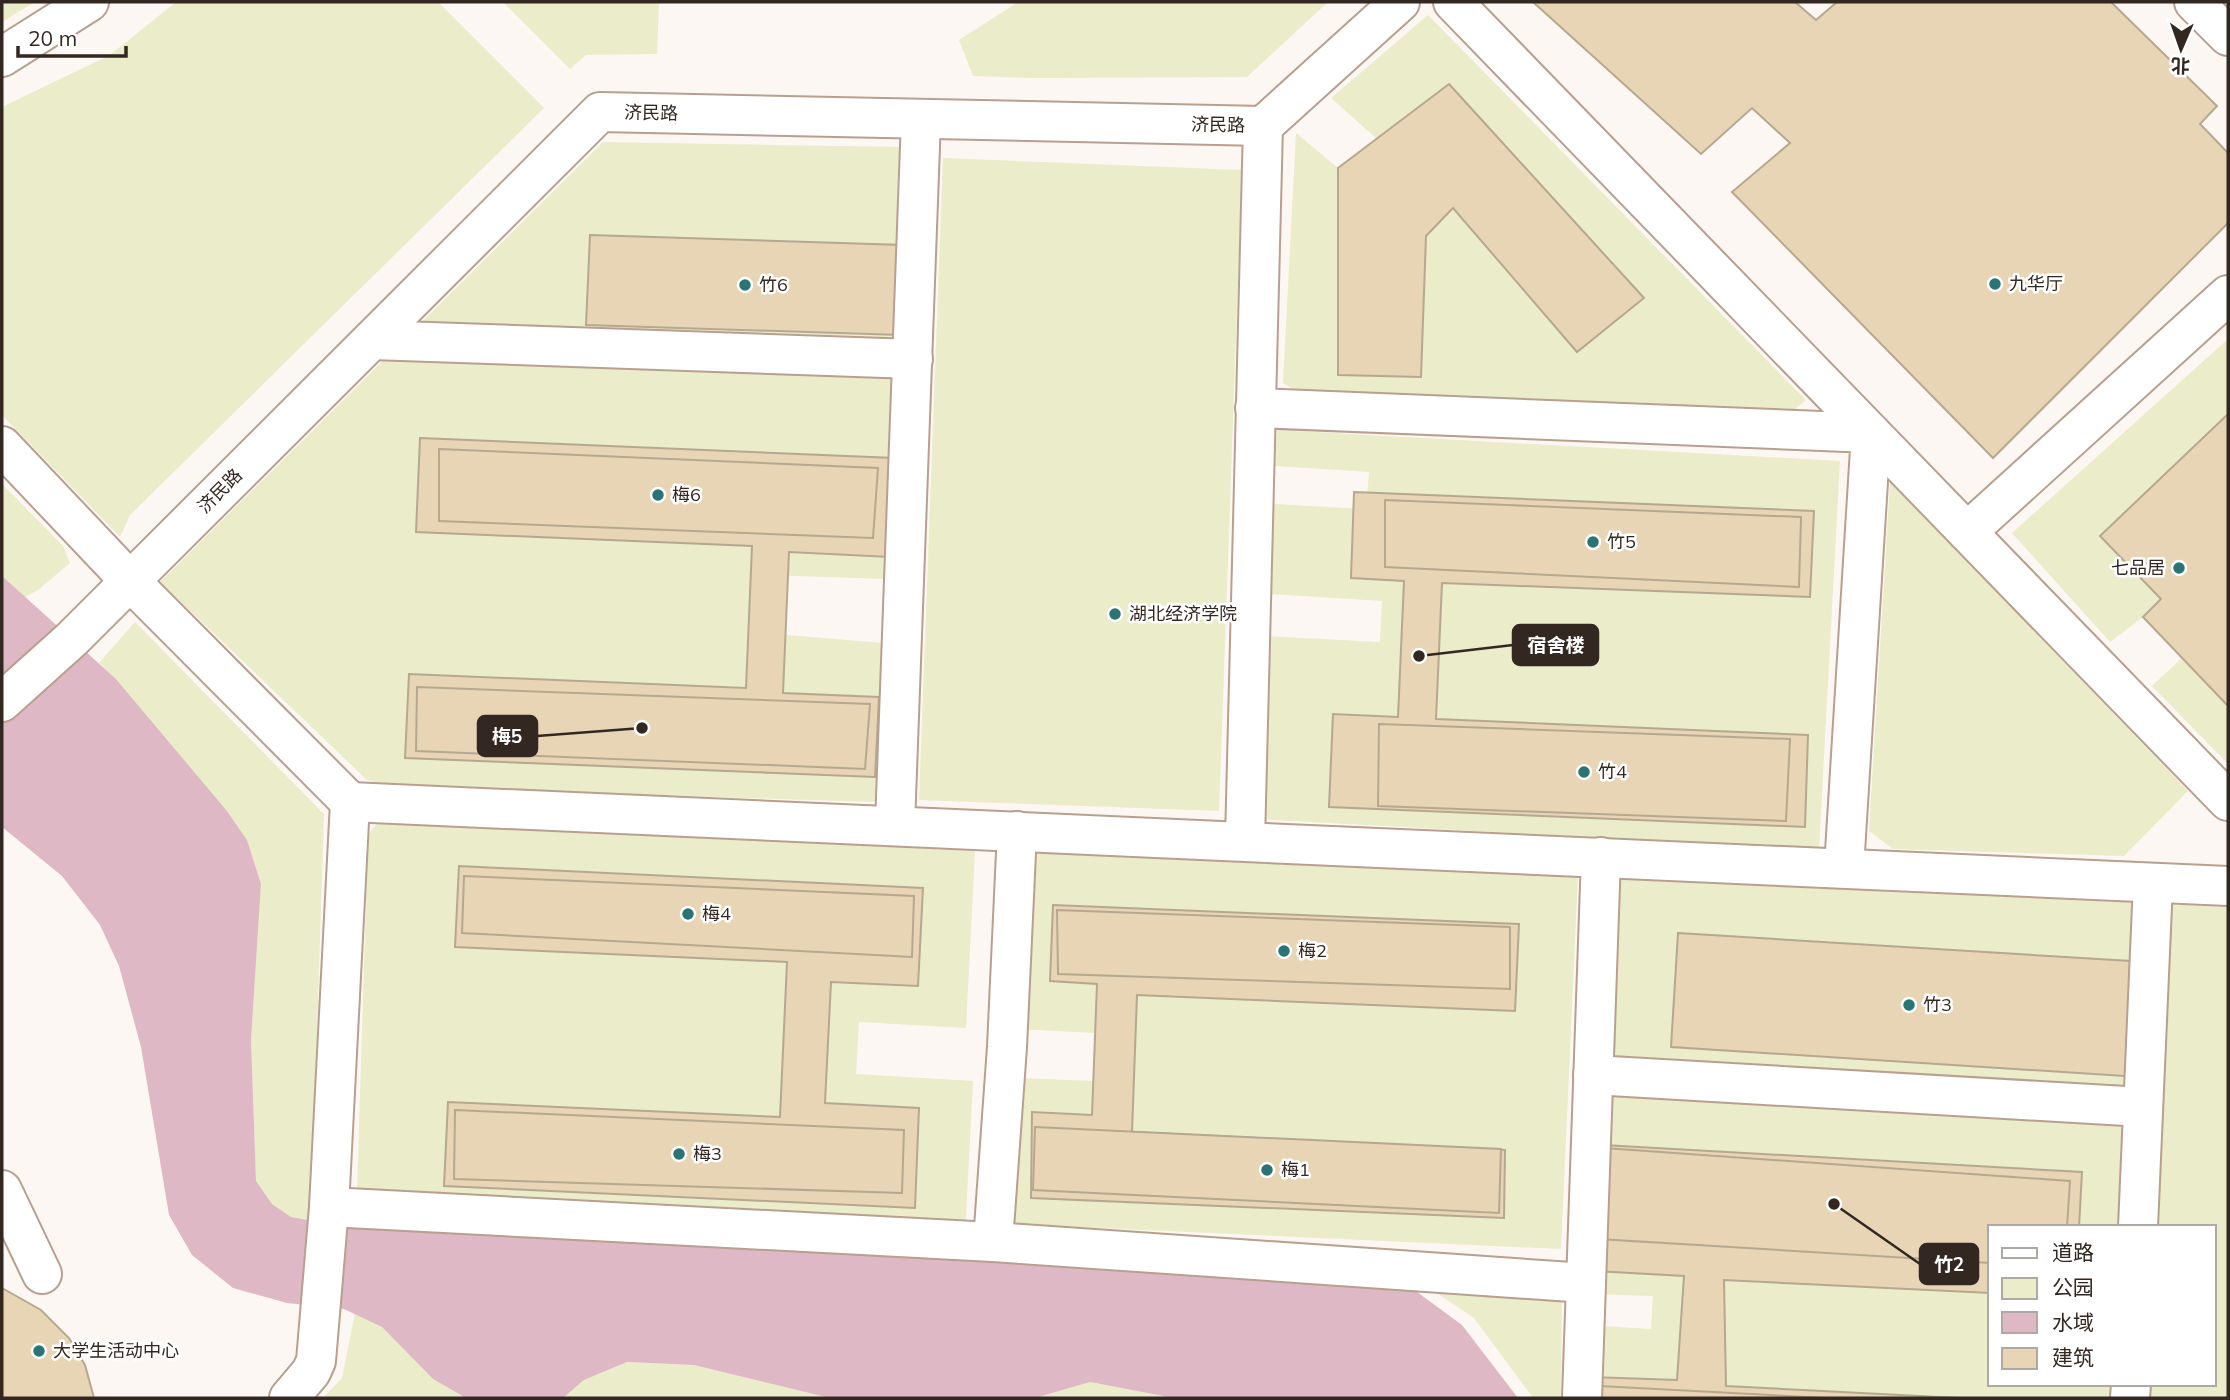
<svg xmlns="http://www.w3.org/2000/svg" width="2230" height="1400" viewBox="0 0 2230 1400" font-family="Mulish,'Noto Sans SC',sans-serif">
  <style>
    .green { fill: #eaecca }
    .water { fill: #deb8c4 }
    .building { fill: #e7d5b6; stroke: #b6a88f; stroke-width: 2 }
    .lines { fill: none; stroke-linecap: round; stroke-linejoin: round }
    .street-casing { stroke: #b89f8f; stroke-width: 42 }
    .street { stroke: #fff; stroke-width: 38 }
    .poi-dot { fill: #2a7474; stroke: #fff; stroke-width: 2.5 }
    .labels { text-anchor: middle; stroke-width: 5; stroke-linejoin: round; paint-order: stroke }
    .street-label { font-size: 18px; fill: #322821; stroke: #fff }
    .poi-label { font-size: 18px; fill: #322821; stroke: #fff; text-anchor: start }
    .leader { fill: none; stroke: #322821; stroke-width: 2.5 }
    .callout-dot { fill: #322821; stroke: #fff; stroke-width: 2.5 }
    .callout { fill: #322821; stroke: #322821; stroke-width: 2.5 }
    .callout-label { font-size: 19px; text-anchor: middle; font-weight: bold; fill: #fff }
  </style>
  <rect width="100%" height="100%" fill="#fdf7f3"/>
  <g class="green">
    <path d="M2 2H35L2 22Z"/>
    <path d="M176 2H438L544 108 130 515 120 537 2 415V107L110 55Z"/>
    <path d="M503 2H659L657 54 586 55 570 69Z"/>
    <path d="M1018 2H1328L1247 77 1033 78 973 76 959 40Z"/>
    <path d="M1428 15 1806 400 1788 415 1304 396 1283 383 1296 133 1338 168 1377 139 1331 98Z"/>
    <path d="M603 142 902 147 887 579 767 575 763 633 883 643 876 802 395 787 367 780 160 582Z"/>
    <path d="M943 158 1242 170 1219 811 919 800Z"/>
    <path d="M2228 339V764L2152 686 2182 658 2143 617 2110 642 2012 533Z"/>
    <path d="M1277 430 1840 461 1819 850 1257 819 1267 636 1380 642 1382 601 1270 594 1274 504 1366 509 1369 472 1275 466Z"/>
    <path d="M1890 481 2188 791 2124 856 1893 849 1869 831Z"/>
    <path d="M2 484 63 546 70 563 38 590 25 597 2 576Z"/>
    <path d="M135 622 324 814 311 1220 291 1217 272 1204 256 1181 251 1040 261 884 247 840 227 811 116 679 99 663Z"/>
    <path d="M379 821 975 851 966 1028 859 1022 856 1074 973 1081 965 1236 357 1192 368 835Z"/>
    <path d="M1024 850 1578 875 1561 1249 1011 1224 1018 1078 1093 1081 1095 1033 1016 1029Z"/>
    <path d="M1614 878 2228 907V1398H2130L2131 1384H2214V1227H2138L2143 1107 1606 1064Z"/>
    <path d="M1601 1086 2131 1120 2126 1227H1990V1384H2118L2117 1398H1579L1585 1325 1651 1329 1653 1296 1588 1294Z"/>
    <path d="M1419 1281 1562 1289 1561 1398H1533L1474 1318Z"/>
    <path d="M355 1313 382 1327 433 1379 466 1398H323L342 1378Z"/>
    <path d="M627 1362 694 1365 830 1398H563L584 1380Z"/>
    <path d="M1090 1382 1174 1398H1035Z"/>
  </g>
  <path class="water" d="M2 576 116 679 227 811 247 840 261 884 251 1040 256 1181 272 1204 291 1217 320 1222 1402 1281 1462 1325 1518 1398H1174L1090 1382 1035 1398H830L694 1365 627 1362 584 1380 563 1398H466L433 1379 382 1327 344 1309 287 1303 233 1288 192 1255 169 1215 141 1047 119 966 100 925 62 876 2 827Z"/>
  <g class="building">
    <path d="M1533 2H1795L1816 20 1837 2H2111L2217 106 2200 124 2228 153V223L1993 458 1732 192 1790 143 1752 108 1701 154Z"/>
    <path d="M1449 84 1644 298 1577 352 1453 208 1426 236 1421 377 1338 375V168Z"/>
    <path d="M590 235 903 245 900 335 586 325Z"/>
    <path d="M2228 414V706L2143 617 2161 599 2100 536Z"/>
    <path d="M420 438 894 458 890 557 789 552 783 693 879 697 875 777 405 758 409 674 746 688 752 546 416 532Z"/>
    <path d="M439 449 878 468 873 538 439 521Z"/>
    <path d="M1354 492 1814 511 1810 597 1442 583 1436 719 1808 735 1805 827 1329 807 1333 714 1398 717 1404 581 1351 578Z"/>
    <path d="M1385 500 1801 517 1799 587 1385 567Z"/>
    <path d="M417 687 870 704 865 769 416 751Z"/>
    <path d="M1379 724 1790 739 1786 821 1378 806Z"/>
    <path d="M459 866 923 888 918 986 831 982 825 1103 919 1108 915 1208 444 1186 448 1102 780 1117 787 962 455 947Z"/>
    <path d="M464 876 914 896 912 957 462 933Z"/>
    <path d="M1053 905 1519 924 1515 1011 1137 995 1132 1132 1505 1150 1504 1218 1031 1198 1032 1112 1092 1115 1097 984 1050 981Z"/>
    <path d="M1057 910 1510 927V989L1058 974Z"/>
    <path d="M1678 933 2147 962 2140 1077 1671 1047Z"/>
    <path d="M455 1110 904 1130 902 1193 454 1179Z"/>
    <path d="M1035 1127 1501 1149 1499 1213 1033 1190Z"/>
    <path d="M1603 1145 2082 1172 2079 1227H1990V1293L1724 1280 1726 1386 1959 1398H1591L1592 1377 1677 1380 1684 1276 1595 1271Z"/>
    <path d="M1604 1148 2070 1181 2067 1227H1990V1263L1599 1239Z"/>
    <path d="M2 1288 41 1310 69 1338 85 1365 94 1398H2Z"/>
    <path d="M1599 1386 1825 1398H1599Z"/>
  </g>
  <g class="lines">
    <defs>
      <g id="street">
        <path d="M1453 2 2228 801"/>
        <path d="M2194 2 2228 36"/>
        <path d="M2 57 89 2"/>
        <path d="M372 340 913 359"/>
        <path d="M1255 408 1871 433 1844 868"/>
        <path d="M2 446 130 581 350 802 329 1207 316 1361 311 1372 289 1398"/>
        <path d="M1967 532 2228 295"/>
        <path d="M2 702 72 639 600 112 1263 126 1400 2"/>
        <path d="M350 802 2228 886"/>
        <path d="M895 825 921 119"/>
        <path d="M1245 841 1263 126"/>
        <path d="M1593 1075 2143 1107"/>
        <path d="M2 1190 42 1274"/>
        <path d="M329 1207 993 1242 1586 1283"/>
        <path d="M2138 1227 2153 883"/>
        <path d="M993 1242 1007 1047 1017 831"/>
        <path d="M1582 1398 1601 857"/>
        <path d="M2130 1398 2131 1384"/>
      </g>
    </defs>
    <use href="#street" class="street-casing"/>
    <use href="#street" class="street"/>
  </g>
  <g class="poi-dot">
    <circle cx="1995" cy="284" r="7"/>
    <circle cx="745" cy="285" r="7"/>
    <circle cx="658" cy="495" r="7"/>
    <circle cx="1593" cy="542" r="7"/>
    <circle cx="2179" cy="568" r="7"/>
    <circle cx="1115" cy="614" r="7"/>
    <circle cx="1584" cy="772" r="7"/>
    <circle cx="688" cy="914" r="7"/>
    <circle cx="1284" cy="951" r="7"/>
    <circle cx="1909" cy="1005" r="7"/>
    <circle cx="679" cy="1154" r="7"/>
    <circle cx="1267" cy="1170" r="7"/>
    <circle cx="39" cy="1351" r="7"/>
  </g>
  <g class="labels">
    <g class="street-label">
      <text transform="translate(651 113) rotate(1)" y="6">济民路</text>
      <text transform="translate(1218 125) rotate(1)" y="6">济民路</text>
      <text transform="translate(220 491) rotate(-45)" y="6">济民路</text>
    </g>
    <g class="poi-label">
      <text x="2009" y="290">九华厅</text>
      <text x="759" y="291">竹6</text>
      <text x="672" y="501">梅6</text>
      <text x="1607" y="548">竹5</text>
      <text x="2165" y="574" text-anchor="end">七品居</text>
      <text x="1129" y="620">湖北经济学院</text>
      <text x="1598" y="778">竹4</text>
      <text x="702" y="920">梅4</text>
      <text x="1298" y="957">梅2</text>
      <text x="1923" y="1011">竹3</text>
      <text x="693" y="1160">梅3</text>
      <text x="1281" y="1176">梅1</text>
      <text x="53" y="1357">大学生活动中心</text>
    </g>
  </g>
  <path class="leader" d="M1419 656L1513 645M642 728L537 736M1834 1204L1920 1264"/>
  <g class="callout-dot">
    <circle cx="1419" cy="656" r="7"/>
    <circle cx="642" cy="728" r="7"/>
    <circle cx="1834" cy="1204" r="7"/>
  </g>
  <g class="callout">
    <rect x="1513" y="625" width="85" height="40" rx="7"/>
    <rect x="478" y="716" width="59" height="40" rx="7"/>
    <rect x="1920" y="1244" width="58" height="40" rx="7"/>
  </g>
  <g class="callout-label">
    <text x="1556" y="652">宿舍楼</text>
    <text x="507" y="743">梅5</text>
    <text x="1949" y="1271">竹2</text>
  </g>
  <rect width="2230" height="1400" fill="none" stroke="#322821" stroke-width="7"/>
  <rect x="1988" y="1225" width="228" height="161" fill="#ffffff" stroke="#ada9a6" stroke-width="2"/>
  <rect x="2002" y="1248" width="35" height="10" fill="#ffffff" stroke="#ada9a6" stroke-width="2"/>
  <text x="2052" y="1260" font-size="21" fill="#322821">道路</text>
  <rect x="2002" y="1278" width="35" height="21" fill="#eaecca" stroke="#ada9a6" stroke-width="2"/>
  <text x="2052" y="1295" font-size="21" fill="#322821">公园</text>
  <rect x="2002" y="1312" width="35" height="21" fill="#deb8c4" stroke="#ada9a6" stroke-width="2"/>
  <text x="2052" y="1330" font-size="21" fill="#322821">水域</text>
  <rect x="2002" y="1348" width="35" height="21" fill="#e7d5b6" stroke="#ada9a6" stroke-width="2"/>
  <text x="2052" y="1365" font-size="21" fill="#322821">建筑</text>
  <g transform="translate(2181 49) rotate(182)" stroke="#ffffff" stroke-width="5" paint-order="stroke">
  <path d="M0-5L12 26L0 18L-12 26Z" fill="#322821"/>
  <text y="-10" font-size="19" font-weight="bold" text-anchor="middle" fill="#322821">北</text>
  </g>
  <path d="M18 46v10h108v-10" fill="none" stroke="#322821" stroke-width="3.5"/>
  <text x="28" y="46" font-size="21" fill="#322821" stroke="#ffffff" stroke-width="5" paint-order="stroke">20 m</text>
</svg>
